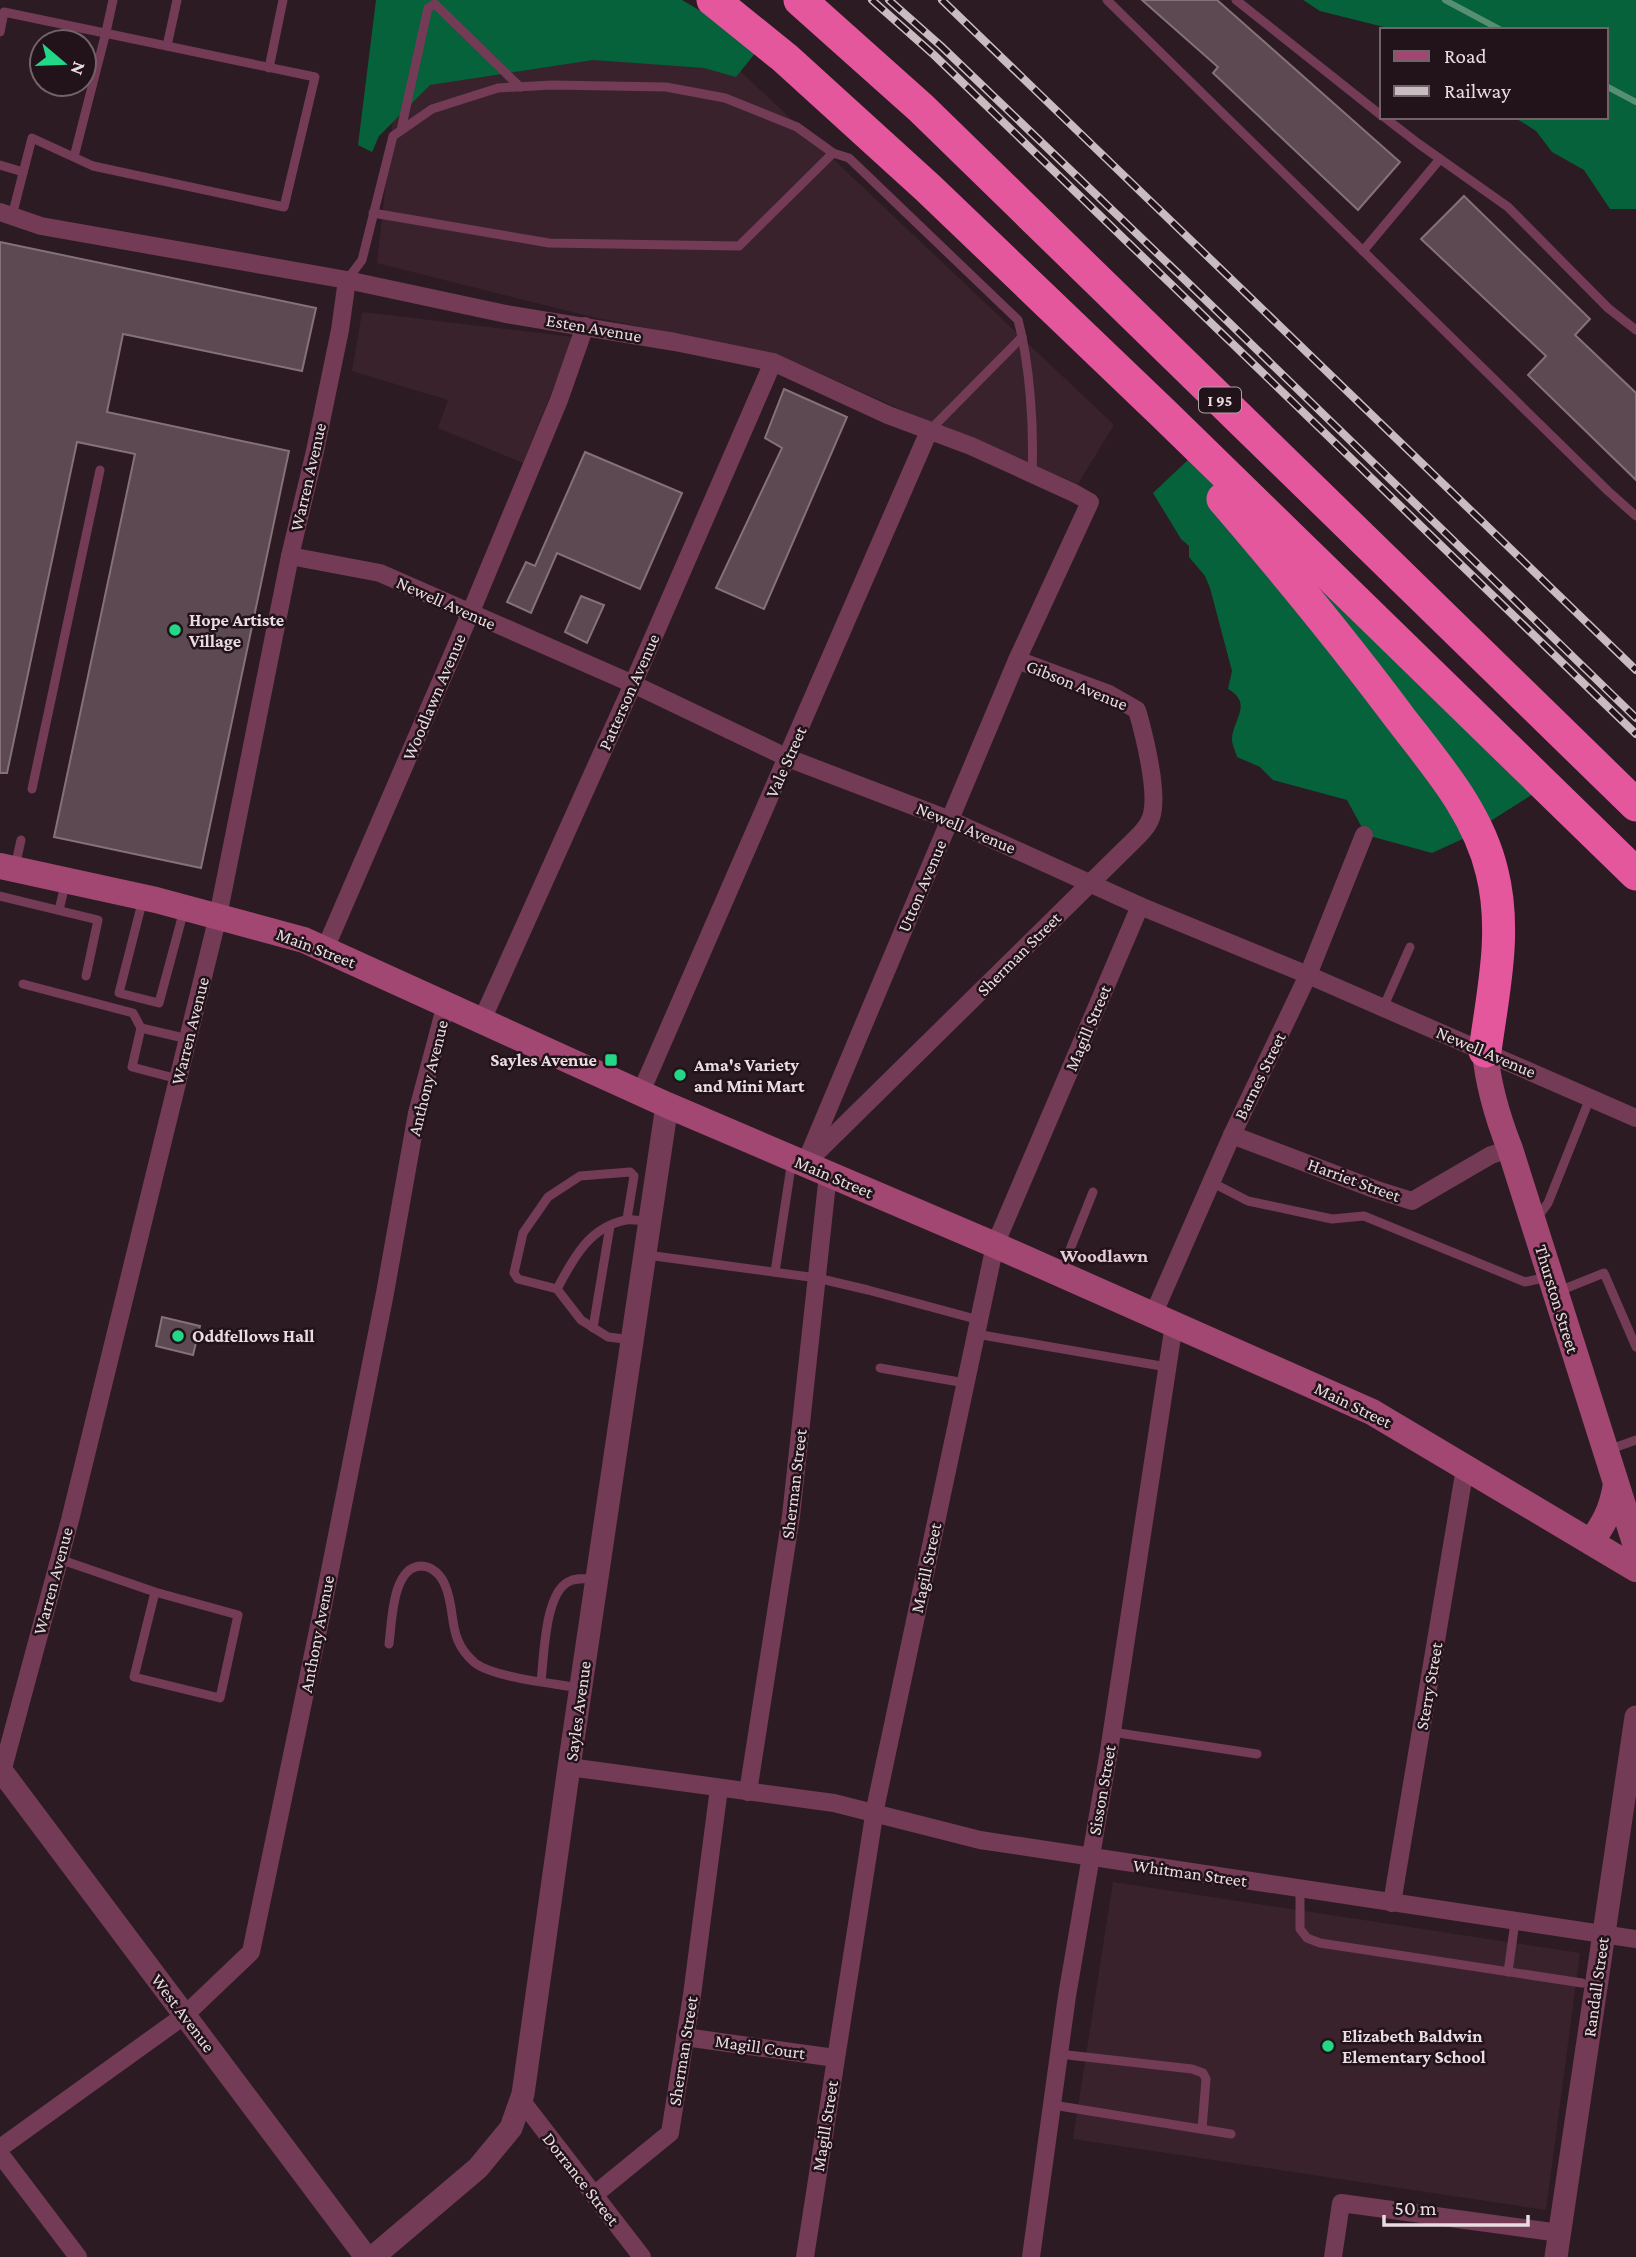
<svg xmlns="http://www.w3.org/2000/svg" width="1636" height="2257" viewBox="0 0 1636 2257" font-family="'Crimson Pro',serif">
  <style>
    .built { fill: #39222c }
    .forest { fill: #05623a }
    .lines { fill: none; stroke-linecap: round; stroke-linejoin: round }
    .stream { stroke: #578f73; stroke-width: 6 }
    .building { fill: #5c4951; stroke: #867179; stroke-width: 2 }
    .service { stroke: #733b55; stroke-width: 9 }
    .minor { stroke: #733b55; stroke-width: 18 }
    .tertiary { stroke: #733b55; stroke-width: 23 }
    .secondary { stroke: #a14772; stroke-width: 26 }
    .motorway { stroke: #e4579d; stroke-width: 33 }
    .rail-casing { stroke: #c8bcc0; stroke-width: 8 }
    .rail { stroke: #221219; stroke-width: 5; stroke-dasharray: 16; stroke-linecap: butt }
    .poi-dot { fill: #22d887; stroke: #221219; stroke-width: 2.5 }
    .labels { text-anchor: middle; stroke-width: 5; stroke-linejoin: round; paint-order: stroke }
    .shield { fill: #221219; stroke: #ada0a5; stroke-width: 2 }
    .shield-label { font-size: 16px; font-weight: bold; fill: #e9dde1 }
    .street-label { font-size: 18px; fill: #e9dde1; stroke: #221219 }
    .poi-label { font-size: 18px; font-weight: bold; fill: #e9dde1; stroke: #221219; text-anchor: start }
    .neighbourhood-label { font-size: 19px; font-weight: bold; fill: #e2cbd4; stroke: #221219 }
  </style>
  <rect width="100%" height="100%" fill="#2c1b22"/>
  <g class="built">
    <path d="M406 0 715 47 1114 425 1078 484 931 423 777 354 588 316 377 263Z"/>
    <path d="M362 312 574 337 523 463 438 428 448 400 352 371Z"/>
    <path d="M1113 1882 1580 1953 1546 2210 1073 2139Z"/>
  </g>
  <g class="forest">
    <path d="M376 0H682L761 46 736 77 704 68 593 60 430 85 379 136 372 152 358 145Z"/>
    <path d="M1303 0H1636V209H1610L1584 170 1552 152 1536 131 1514 117H1606V30H1396L1320 11Z"/>
    <path d="M1190 458 1544 787 1481 827 1478 832 1432 853 1366 835 1347 800 1273 780 1260 767 1237 757C1236 752 1232 745 1232 740 1232 720 1254 704 1228 689L1232 671 1210 588 1205 576 1189 557V546L1181 539 1153 493Z"/>
  </g>
  <g class="lines">
    <g class="stream">
      <path d="M1445 0 1501 30"/>
      <path d="M1606 86 1636 102"/>
    </g>
  </g>
  <g class="building">
    <path d="M1142 0H1217L1400 162 1358 210 1213 73 1218 67Z"/>
    <path d="M1464 196 1590 319 1575 335 1636 393V480L1528 375 1546 356 1421 239Z"/>
    <path d="M0 242 316 308 302 371 123 334 107 412 289 451 201 868 54 837 135 454 77 442 7 773H0Z"/>
    <path d="M784 389 847 417 764 609 716 588 782 448 765 438Z"/>
    <path d="M585 452 682 493 640 589 557 553 531 613 507 602 526 562 535 566Z"/>
    <path d="M581 596 604 605 587 643 565 632Z"/>
    <path d="M162 1317 200 1326 193 1355 156 1346Z"/>
  </g>
  <g class="lines">
    <g class="service">
      <path d="M1107 0 1608 491 1636 516"/>
      <path d="M1236 0 1382 116"/>
      <path d="M0 32 4 12 315 77 284 207 93 166 32 138 12 216"/>
      <path d="M167 46 177 0"/>
      <path d="M269 68 283 0"/>
      <path d="M1384 117 1419 144 1508 207 1608 308 1636 330"/>
      <path d="M401 130 428 8 435 4 520 87"/>
      <path d="M74 157 106 32 113 0"/>
      <path d="M0 165 23 172"/>
      <path d="M373 213 549 243 739 246 833 153"/>
      <path d="M1363 251 1440 159"/>
      <path d="M347 280 362 260 393 136 432 109 498 88 552 85 666 87 725 98 797 127 833 153 849 158 1018 320C1030 365 1034 427 1032 473"/>
      <path d="M929 431 1022 337"/>
      <path d="M32 789 100 470"/>
      <path d="M15 867 21 840"/>
      <path d="M0 896 98 920 86 976"/>
      <path d="M143 899 119 993 159 1003 184 910"/>
      <path d="M59 910 65 885"/>
      <path d="M23 984 133 1013 141 1028 132 1067 178 1079"/>
      <path d="M1383 1008 1410 947"/>
      <path d="M141 1028 188 1039"/>
      <path d="M1211 1182 1248 1201 1332 1219 1364 1216 1525 1282 1548 1277"/>
      <path d="M1537 1218 1548 1203 1590 1098"/>
      <path d="M627 1219 634 1176 630 1172 580 1176 548 1197 523 1233 514 1273 518 1279 557 1289 581 1320 608 1337 632 1340"/>
      <path d="M647 1255 817 1278 868 1290 979 1320"/>
      <path d="M775 1272 792 1160"/>
      <path d="M1061 1272 1093 1192"/>
      <path d="M557 1289C573 1259 589 1227 626 1220 633 1219 641 1221 648 1221"/>
      <path d="M1559 1291 1604 1273 1636 1347"/>
      <path d="M593 1328 610 1226"/>
      <path d="M976 1334 1167 1367"/>
      <path d="M880 1368 965 1383"/>
      <path d="M1608 1450 1636 1440"/>
      <path d="M59 1559 155 1592 134 1677 220 1698 238 1615 155 1592"/>
      <path d="M389 1644C392 1622 392 1567 421 1566 432 1566 441 1575 445 1585 457 1612 446 1639 475 1663 495 1678 554 1683 579 1688"/>
      <path d="M541 1681C544 1656 545 1594 568 1582 576 1577 587 1579 595 1579"/>
      <path d="M1112 1732 1257 1754"/>
      <path d="M1300 1889V1929L1307 1938 1320 1943 1582 1983"/>
      <path d="M1508 1972 1515 1922"/>
      <path d="M1059 2054 1192 2069 1203 2073 1206 2079 1202 2129"/>
      <path d="M1053 2105 1231 2134"/>
    </g>
    <g class="minor">
      <path d="M0 212 41 226 347 280 506 314 675 342 773 362 888 415 971 446 1074 493 1090 502 1017 660 805 1164"/>
      <path d="M290 556 380 573 633 684 788 758 950 820 1140 906 1308 975 1636 1118"/>
      <path d="M325 949 470 614 559 400 585 326"/>
      <path d="M482 1020 633 684 773 362"/>
      <path d="M641 1092 929 431"/>
      <path d="M1232 1135 1374 1189 1412 1201 1491 1155 1510 1149"/>
      <path d="M810 1159 1125 849C1135 839 1149 828 1152 814 1158 790 1144 734 1137 710L1109 694 1017 660"/>
      <path d="M1153 1315 1232 1135 1308 975 1364 835"/>
      <path d="M569 1767 834 1803 980 1840 1636 1939"/>
      <path d="M0 1774 2 1772 70 1520 218 916 290 556 315 451 340 330 347 280"/>
      <path d="M748 1792 791 1516 828 1174"/>
      <path d="M1392 1903 1465 1468"/>
      <path d="M685 2037 835 2058"/>
      <path d="M521 2100 642 2257"/>
      <path d="M0 2148 185 2015 251 1952 321 1616 385 1293 417 1113 446 1004"/>
      <path d="M0 2154 78 2257"/>
      <path d="M594 2195 670 2133 692 1995 719 1788"/>
      <path d="M805 2257 875 1809 995 1245 1140 906"/>
      <path d="M1031 2257 1067 1996 1109 1751 1174 1324"/>
      <path d="M1333 2257 1341 2203 1560 2233"/>
    </g>
    <g class="tertiary">
      <path d="M0 1769 366 2257"/>
      <path d="M373 2257 478 2168 511 2128 523 2094 569 1767 667 1105"/>
      <path d="M1556 2257 1636 1717"/>
    </g>
    <g class="secondary">
      <path d="M0 866 156 900 304 940 667 1105 995 1245 1372 1412 1636 1569"/>
      <path d="M1485 1051C1488 1086 1497 1116 1510 1149L1636 1546"/>
      <path d="M1591 1542C1605 1522 1612 1509 1616 1484"/>
    </g>
    <g class="motorway">
      <path d="M713 0 785 58 928 188 1165 415 1636 874"/>
      <path d="M800 0 921 108 1636 805"/>
      <path d="M1223 499C1284 570 1344 643 1400 718 1436 765 1478 812 1492 872 1507 931 1493 992 1485 1051"/>
    </g>
    <defs>
      <g id="rail">
        <path d="M872 0 934 55 1636 734"/>
        <path d="M889 0 941 46 1183 278 1636 718"/>
        <path d="M942 0 1636 670"/>
      </g>
    </defs>
    <use href="#rail" class="rail-casing"/>
    <use href="#rail" class="rail"/>
  </g>
  <g class="poi-dot">
    <circle cx="175" cy="630" r="7"/>
    <rect x="604" y="1053" width="14" height="14" rx="3.5"/>
    <circle cx="680" cy="1075" r="7"/>
    <circle cx="178" cy="1336" r="7"/>
    <circle cx="1328" cy="2046" r="7"/>
  </g>
  <g class="labels">
    <rect class="shield" x="1199" y="387.5" width="42" height="25" rx="5"/>
    <g class="shield-label">
      <text x="1220" y="406">I 95</text>
    </g>
    <g class="street-label">
      <text transform="translate(594 328) rotate(10)" y="6">Esten Avenue</text>
      <text transform="translate(308 477) rotate(-77)" y="6">Warren Avenue</text>
      <text transform="translate(446 603) rotate(24)" y="6">Newell Avenue</text>
      <text transform="translate(1077 685) rotate(22)" y="6">Gibson Avenue</text>
      <text transform="translate(629 692) rotate(-66)" y="6">Patterson Avenue</text>
      <text transform="translate(434 697) rotate(-67)" y="6">Woodlawn Avenue</text>
      <text transform="translate(786 762) rotate(-66)" y="6">Vale Street</text>
      <text transform="translate(966 828) rotate(23)" y="6">Newell Avenue</text>
      <text transform="translate(922 886) rotate(-67)" y="6">Utton Avenue</text>
      <text transform="translate(316 948) rotate(21)" y="6">Main Street</text>
      <text transform="translate(1019 954) rotate(-45)" y="6">Sherman Street</text>
      <text transform="translate(1088 1028) rotate(-67)" y="6">Magill Street</text>
      <text transform="translate(190 1031) rotate(-76)" y="6">Warren Avenue</text>
      <text transform="translate(1486 1052) rotate(23)" y="6">Newell Avenue</text>
      <text transform="translate(1260 1076) rotate(-64)" y="6">Barnes Street</text>
      <text transform="translate(428 1078) rotate(-76)" y="6">Anthony Avenue</text>
      <text transform="translate(834 1177) rotate(23)" y="6">Main Street</text>
      <text transform="translate(1354 1180) rotate(20)" y="6">Harriet Street</text>
      <text transform="translate(1557 1299) rotate(73)" y="6">Thurston Street</text>
      <text transform="translate(1353 1405) rotate(26)" y="6">Main Street</text>
      <text transform="translate(794 1484) rotate(-83)" y="6">Sherman Street</text>
      <text transform="translate(926 1568) rotate(-78)" y="6">Magill Street</text>
      <text transform="translate(53 1581) rotate(-75)" y="6">Warren Avenue</text>
      <text transform="translate(317 1634) rotate(-79)" y="6">Anthony Avenue</text>
      <text transform="translate(1429 1686) rotate(-80)" y="6">Sterry Street</text>
      <text transform="translate(578 1711) rotate(-82)" y="6">Sayles Avenue</text>
      <text transform="translate(1102 1790) rotate(-80)" y="6">Sisson Street</text>
      <text transform="translate(1190 1873) rotate(8)" y="6">Whitman Street</text>
      <text transform="translate(1596 1987) rotate(-82)" y="6">Randall Street</text>
      <text transform="translate(183 2013) rotate(53)" y="6">West Avenue</text>
      <text transform="translate(760 2047) rotate(8)" y="6">Magill Court</text>
      <text transform="translate(683 2051) rotate(-81)" y="6">Sherman Street</text>
      <text transform="translate(825 2126) rotate(-81)" y="6">Magill Street</text>
      <text transform="translate(581 2179) rotate(52)" y="6">Dorrance Street</text>
    </g>
    <g class="poi-label">
      <text x="189" y="626">Hope Artiste<tspan x="189" dy="21">Village</tspan></text>
      <text x="597" y="1066" text-anchor="end">Sayles Avenue</text>
      <text x="694" y="1071">Ama's Variety<tspan x="694" dy="21">and Mini Mart</tspan></text>
      <text x="192" y="1342">Oddfellows Hall</text>
      <text x="1342" y="2042">Elizabeth Baldwin<tspan x="1342" dy="21">Elementary School</tspan></text>
    </g>
    <g class="neighbourhood-label">
      <text x="1104" y="1262">Woodlawn</text>
    </g>
  </g>
  <rect x="1380" y="28" width="228" height="91" fill="#221219" stroke="#726369" stroke-width="2"/>
  <rect x="1394" y="51" width="35" height="10" fill="#a14772" stroke="#726369" stroke-width="2"/>
  <text x="1444" y="63" font-size="21" fill="#e9dde1">Road</text>
  <rect x="1394" y="86" width="35" height="10" fill="#c8bcc0" stroke="#726369" stroke-width="2"/>
  <text x="1444" y="98" font-size="21" fill="#e9dde1">Railway</text>
  <g transform="translate(63 63) rotate(109)"><circle r="33" fill="#221219" stroke="#726369" stroke-width="2"/>
  <path d="M0-5L12 26L0 18L-12 26Z" fill="#22d887"/>
  <text y="-10" font-size="19" font-weight="bold" text-anchor="middle" fill="#e9dde1">N</text>
  </g>
  <path d="M1384 2215v10h144v-10" fill="none" stroke="#e9dde1" stroke-width="3.5"/>
  <text x="1394" y="2215" font-size="21" fill="#e9dde1" stroke="#221219" stroke-width="5" paint-order="stroke">50 m</text>
</svg>
